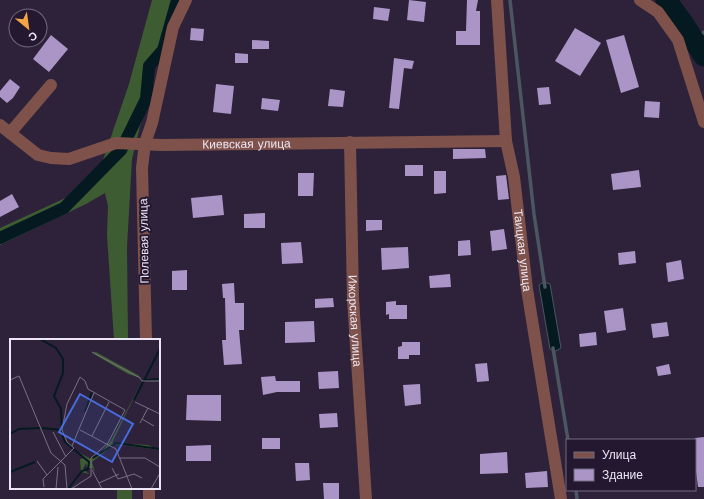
<svg xmlns="http://www.w3.org/2000/svg" width="704" height="499" viewBox="0 0 704 499" font-family="'Work Sans',sans-serif">
  <style>
    .forest { fill: #3e5c31 }
    .water { fill: #051921; stroke: #4b5661 }
    .lines { fill: none; stroke-linecap: round; stroke-linejoin: round }
    .stream { stroke: #4b5661; stroke-width: 3.5 }
    .canal { stroke: #051921; stroke-width: 12 }
    .river { stroke: #051921; stroke-width: 21 }
    .building { fill: #ab95c7 }
    .minor { stroke: #7e524a; stroke-width: 12 }
    .labels { text-anchor: middle; stroke-width: 4; stroke-linejoin: round; paint-order: stroke }
    .street-label { font-size: 12px; fill: #ede6f6; stroke: #231830 }
    .inset-river { fill: none; stroke: #051921; stroke-width: 2 }
    .inset-road { fill: none; stroke: #7a7085; stroke-width: 1 }
    .view { fill: #476cde; fill-opacity: 0.15; stroke: #476cde; stroke-width: 2 }
    .inset-edge { fill: none; stroke: #ede6f6; stroke-width: 2 }
  </style>
  <rect width="100%" height="100%" fill="#2d223a"/>
  <g class="forest">
    <path d="M152 0H175L173 17 154 68 150 97 140 126 132 159 127 247 128 340H114L107 235 108 206 105 193 86 204 0 245V228L72 195 101 166 129 84Z"/>
    <rect x="117" y="488" width="15" height="11"/>
  </g>
  <path class="water" d="M544 282 550 284 561 348 554 352 550 349 539 285Z"/>
  <g class="lines">
    <g class="stream">
      <path d="M510 0 534 214 545 287"/>
      <path d="M694 40 704 32"/>
      <path d="M553 348 568 440"/>
      <path d="M576 490 577 499"/>
    </g>
    <path class="canal" d="M0 238 64 208 121 150 146 99 149 66 163 50 177 0"/>
    <path class="river" d="M666 0 683 23 704 56"/>
  </g>
  <g class="building">
    <path d="M409 0 426 2 424 22 407 20Z"/>
    <path d="M467 0H478L476 11H480V45H456V31H466Z"/>
    <path d="M374 7 390 9 388 21 373 19Z"/>
    <path d="M191 28 204 29 203 41 190 40Z"/>
    <path d="M575 28 601 43 580 76 555 61Z"/>
    <path d="M51 35 68 49 49 72 33 59Z"/>
    <path d="M624 35 639 87 621 93 606 40Z"/>
    <path d="M252 40 269 41V49H252Z"/>
    <path d="M235 53 248 54V63H235Z"/>
    <path d="M394 58 414 61 412 69 404 68 399 109 389 108Z"/>
    <path d="M10 79 20 87 13 98 7 103 0 97V91Z"/>
    <path d="M216 84 234 86 231 114 213 112Z"/>
    <path d="M549 87 551 104 539 105 537 88Z"/>
    <path d="M330 89 345 91 343 107 328 106Z"/>
    <path d="M262 98 280 100 278 111 261 109Z"/>
    <path d="M645 101 660 102 659 118 644 117Z"/>
    <path d="M453 149H485L486 158 453 159Z"/>
    <rect x="405" y="165" width="18" height="11"/>
    <path d="M639 170 641 187 613 190 611 174Z"/>
    <path d="M434 171H446V193L434 194Z"/>
    <path d="M298 173H314L313 196H298Z"/>
    <path d="M506 175 509 199 498 200 496 176Z"/>
    <path d="M12 194 19 207 0 217V201Z"/>
    <path d="M222 195 224 215 193 218 191 198Z"/>
    <path d="M265 213V228H244V214Z"/>
    <path d="M366 220H382V230L366 231Z"/>
    <path d="M504 229 507 249 492 251 490 231Z"/>
    <path d="M470 240 471 255 458 256V241Z"/>
    <path d="M301 242 303 263 282 264 281 243Z"/>
    <path d="M408 247 409 268 382 270 381 248Z"/>
    <path d="M635 251 636 263 619 265 618 253Z"/>
    <path d="M681 260 684 279 668 282 666 263Z"/>
    <path d="M187 270V290H172V271Z"/>
    <path d="M450 274 451 287 430 288 429 276Z"/>
    <path d="M234 283 235 303H244V330H239L242 364 224 365 222 340H226L225 298H223L222 284Z"/>
    <path d="M333 298 334 307 315 308V299Z"/>
    <path d="M396 301V305H407V319H389V314L386 315V302Z"/>
    <path d="M623 308 626 330 607 333 604 311Z"/>
    <path d="M314 321 315 342 285 343V322Z"/>
    <path d="M667 322 669 336 653 338 651 324Z"/>
    <path d="M596 332 597 345 580 347 579 334Z"/>
    <path d="M402 342H420V355H409V359H398V347L402 346Z"/>
    <path d="M487 363 489 381 477 382 475 364Z"/>
    <path d="M669 364 671 374 658 376 656 367Z"/>
    <path d="M338 371 339 388 319 389 318 372Z"/>
    <path d="M275 376 276 381H300V392H277L263 395 261 377Z"/>
    <path d="M420 384 421 404 405 406 403 385Z"/>
    <path d="M187 395H221V421L186 420Z"/>
    <path d="M337 413 338 427 320 428 319 414Z"/>
    <path d="M704 437V487H698L695 463V438Z"/>
    <rect x="262" y="438" width="18" height="11"/>
    <path d="M211 445V461H186V446Z"/>
    <path d="M507 452 508 473 480 474V454Z"/>
    <path d="M295 463H309L310 480 296 481Z"/>
    <path d="M547 471 548 487 526 488 525 473Z"/>
    <path d="M323 483H339V499H324Z"/>
  </g>
  <g class="lines">
    <g class="minor">
      <path id="s1" d="M497 0 506 141 514 177 527 289 561 499"/>
      <path d="M640 0 658 12 678 40 704 122"/>
      <path id="s2" d="M0 125 38 155 51 158 69 159 116 143 161 145 506 141"/>
      <path d="M10 133 51 85"/>
      <path id="s3" d="M350 142 353 299 366 499"/>
      <path d="M146 340 142 168 145 143 152 123 173 27 186 0"/>
      <path d="M149 488V499"/>
    </g>
  </g>
  <g class="labels">
    <g class="street-label">
      <text dy="4" stroke="none"><textPath href="#s2" startOffset="260">Киевская улица</textPath></text>
      <text transform="translate(144 241) rotate(-91)" y="4">Полевая улица</text>
      <text dy="4" stroke="none"><textPath href="#s1" startOffset="252">Таицкая улица</textPath></text>
      <text dy="4" stroke="none"><textPath href="#s3" startOffset="179">Ижорская улица</textPath></text>
    </g>
  </g>
  <g transform="translate(10 339)">
    <rect width="150" height="150" fill="#2d223a"/>
    <path d="M86 13 128 36 131 39 118 35 82 14ZM131 44 102 104 138 106 150 111 105 105 82 123 85 133 82 129H77L76 124 73 130 79 135 71 133 70 120 74 119 64 111 81 120 88 117 101 102Z" fill="#3e5c31"/>
    <path class="inset-river" d="M30 0 46 9 53 20V34L44 57 51 70 52 95 55 103 79 123 78 130 72 132 58 150M135 41 150 40M124 61 150 10M75 73 82 53M32 89 51 91M0 95 9 90 30 89M83 119 106 104 150 110M0 133 25 123"/>
    <path class="inset-road" d="M82 13 130 39 132 42H150M0 41 9 37 41 114 55 126 57 150M125 63 150 75M132 80 144 87M130 84 138 69M70 91 106 110 122 150M43 93 56 118M82 97 99 63M62 107 84 54M64 109 57 103 52 91 57 65 70 38 75 42 78 50 115 71 98 104 81 119M110 119H135L150 128M27 122 37 136 64 109M102 129 108 140 124 135 132 139M82 131 92 150M89 144 109 135M34 148 33 140 37 136M46 150 48 128M61 150 81 137V119M141 150 150 134"/>
    <path class="view" d="M70 55 123 85 102 123 49 93Z"/>
    <rect width="150" height="150" class="inset-edge"/>
  </g>
  <rect x="566" y="439" width="130" height="52" fill="#231830" stroke="#746a7f"/>
  <rect x="574" y="452" width="20" height="6" fill="#7e524a" stroke="#746a7f"/>
  <text x="602" y="459" font-size="12" fill="#ede6f6">Улица</text>
  <rect x="574" y="469" width="20" height="12" fill="#ab95c7" stroke="#746a7f"/>
  <text x="602" y="479" font-size="12" fill="#ede6f6">Здание</text>
  <g transform="translate(28 28) rotate(151)"><circle r="19" fill="#231830" stroke="#746a7f"/>
  <path d="M0-3L7 15L0 10L-7 15Z" fill="#f4a444"/>
  <text y="-6" font-size="11" font-weight="bold" text-anchor="middle" fill="#ede6f6">С</text>
  </g>
</svg>
